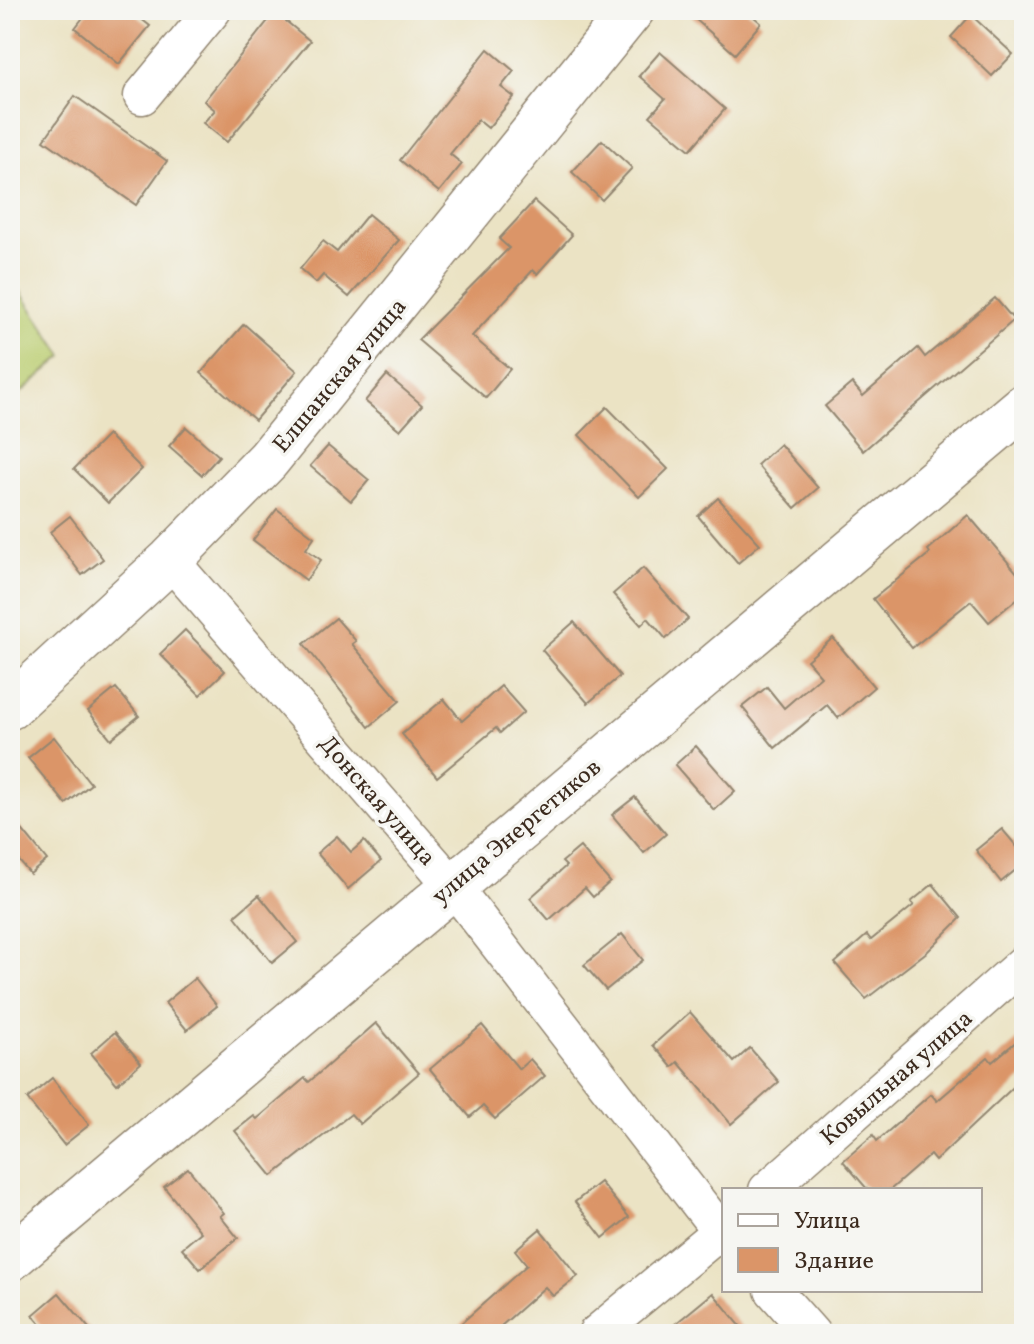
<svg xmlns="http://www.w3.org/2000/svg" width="1034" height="1344" viewBox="0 0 1034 1344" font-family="Vollkorn,serif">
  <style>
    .green { fill: #bbce72; stroke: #7b7c48; stroke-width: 2 }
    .building { fill: #db9568 }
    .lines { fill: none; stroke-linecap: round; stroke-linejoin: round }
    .minor-casing { stroke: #938671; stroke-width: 39 }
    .major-casing { stroke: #938671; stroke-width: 47 }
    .minor { stroke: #fff; stroke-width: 36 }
    .major { stroke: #fff; stroke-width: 44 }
    .labels { text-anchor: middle; stroke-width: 7; stroke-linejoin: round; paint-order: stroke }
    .street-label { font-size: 24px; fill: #3b2a1e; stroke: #f6f6f2 }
  </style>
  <rect width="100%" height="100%" fill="#f6f6f2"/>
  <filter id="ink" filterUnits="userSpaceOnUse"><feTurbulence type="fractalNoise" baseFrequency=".0125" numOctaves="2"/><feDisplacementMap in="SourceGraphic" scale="16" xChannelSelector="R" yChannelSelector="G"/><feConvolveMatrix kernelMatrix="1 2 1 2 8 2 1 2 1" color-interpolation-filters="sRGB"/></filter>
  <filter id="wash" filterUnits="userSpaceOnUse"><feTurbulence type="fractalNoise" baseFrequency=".006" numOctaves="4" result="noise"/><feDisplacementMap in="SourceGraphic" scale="32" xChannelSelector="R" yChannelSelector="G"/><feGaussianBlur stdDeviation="1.8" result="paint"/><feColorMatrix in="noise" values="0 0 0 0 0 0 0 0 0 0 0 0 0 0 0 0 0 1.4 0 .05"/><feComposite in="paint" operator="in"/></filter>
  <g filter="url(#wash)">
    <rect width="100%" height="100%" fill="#ebe3c4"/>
    <path class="green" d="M10 276 63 356 10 402Z"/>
    <g id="blocks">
      <g class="building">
        <path d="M89 10H130L150 26 119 64 75 28Z"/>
        <path d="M685 10H746L761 23 735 54Z"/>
        <path d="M275 12 310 41 227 142 203 123 215 110 204 101Z"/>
        <path d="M971 15 1013 54 992 76 951 37Z"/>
        <path d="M488 49 514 71 501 87 514 97 488 128 478 120 450 154 462 164 439 192 400 160Z"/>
        <path d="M660 52 725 109 690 150 650 116 665 99 639 76Z"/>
        <path d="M75 96 167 161 136 205 44 140Z"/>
        <path d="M602 140 632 168 602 200 572 172Z"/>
        <path d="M534 201 572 235 537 274 533 270 472 336 510 369 486 398 418 340 509 248 499 239Z"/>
        <path d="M368 214 399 240 349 297 323 275 316 283 300 269 323 241 337 252Z"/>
        <path d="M995 298 1014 320 863 451 825 406 852 383 863 396 918 348 925 357Z"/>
        <path d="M244 324 297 371 255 420 201 373Z"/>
        <path d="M387 375 422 405 400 430 365 401Z"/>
        <path d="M607 407 668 469 639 497 579 435Z"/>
        <path d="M186 427 219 456 202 475 169 446Z"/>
        <path d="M108 435 142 469 108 503 74 469Z"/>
        <path d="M780 444 818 488 795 508 757 465Z"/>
        <path d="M328 446 369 480 351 501 310 466Z"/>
        <path d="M718 498 760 544 738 563 698 516Z"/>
        <path d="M277 509 314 537 306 549 321 560 306 580 253 540Z"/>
        <path d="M968 515 1024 581V593L989 622 971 601 912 648 873 599 930 553 928 550Z"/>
        <path d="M70 516 103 559 82 575 50 532Z"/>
        <path d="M643 568 688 619 666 639 648 618 641 625 613 594Z"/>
        <path d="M336 618 356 641 352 644 400 701 369 727 304 644Z"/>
        <path d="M574 622 620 676 588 703 542 650Z"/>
        <path d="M185 630 225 671 200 695 160 654Z"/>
        <path d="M833 638 874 687 838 718 827 705 775 748 742 707 767 687 784 708 821 676 807 660Z"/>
        <path d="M501 686 524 712 500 733 496 728 437 777 402 734 444 699 462 721Z"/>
        <path d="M116 688 139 716 111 739 88 711Z"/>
        <path d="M54 737 91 784 66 804 28 758Z"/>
        <path d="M696 746 735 791 714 810 675 765Z"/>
        <path d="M635 797 666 834 644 853 612 815Z"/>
        <path d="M10 815 47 860 30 874 10 850Z"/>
        <path d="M1002 829 1024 855V863L1001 882 976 850Z"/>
        <path d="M337 836 351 852 364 841 381 861 348 889 317 853Z"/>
        <path d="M580 847 610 882 593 897 585 888 549 920 530 898 566 866 562 862Z"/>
        <path d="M933 884 961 918 928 951 866 999 835 963 867 935 871 940 914 905 911 902Z"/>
        <path d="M259 895 297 942 272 963 235 916Z"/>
        <path d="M622 934 643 960 606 990 584 965Z"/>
        <path d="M195 978 217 1006 187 1030 165 1003Z"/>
        <path d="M690 1012 734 1062 750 1048 779 1082 731 1124 678 1062 672 1067 653 1045Z"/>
        <path d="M376 1023 419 1073 360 1124 351 1114 272 1176 235 1131 254 1116 257 1119 305 1078 309 1082Z"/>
        <path d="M482 1025 519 1069 530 1059 545 1076 495 1119 483 1106 470 1117 430 1069Z"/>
        <path d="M115 1032 141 1063 117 1084 91 1053Z"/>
        <path d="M1024 1035V1077L935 1161 930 1155 890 1190H868L843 1161 873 1135 877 1141 931 1094 937 1101 988 1057 992 1062Z"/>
        <path d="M52 1078 89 1125 64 1145 27 1099Z"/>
        <path d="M188 1168 224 1213 220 1216 238 1238 200 1269 182 1248 201 1232 164 1187Z"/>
        <path d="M600 1182 629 1217 603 1238 575 1202Z"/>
        <path d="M540 1229 578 1276 553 1296 545 1287 492 1334H449L527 1265 515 1250Z"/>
        <path d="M59 1293 94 1334H49L33 1315Z"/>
        <path d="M713 1293 747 1334H663Z"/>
      </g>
    </g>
  </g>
  <g filter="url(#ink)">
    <use href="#blocks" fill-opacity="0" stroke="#938671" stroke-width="2"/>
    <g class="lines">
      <defs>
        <g id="minor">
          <path d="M142 96 213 10"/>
          <path d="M170 560 452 885 724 1236"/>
          <path d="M767 1190 1024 963"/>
          <path d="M773 1290 812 1334"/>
          <path d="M596 1334 724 1228"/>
        </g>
        <g id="major">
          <path d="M10 707 170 560 268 460 632 10"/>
          <path d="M10 1259 1024 406"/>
        </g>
      </defs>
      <use href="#minor" class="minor-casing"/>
      <use href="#major" class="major-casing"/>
      <use href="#minor" class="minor"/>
      <use href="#major" class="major"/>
    </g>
  </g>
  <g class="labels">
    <g class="street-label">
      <text transform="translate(339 375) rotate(-50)" y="8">Елшанская улица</text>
      <text transform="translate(378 800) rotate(49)" y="8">Донская улица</text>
      <text transform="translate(516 831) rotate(-40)" y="8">улица Энергетиков</text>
      <text transform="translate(896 1077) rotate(-41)" y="8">Ковыльная улица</text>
    </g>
  </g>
  <rect width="1034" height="1344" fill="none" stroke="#f6f6f2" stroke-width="40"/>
  <rect x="722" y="1188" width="260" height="104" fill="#f6f6f2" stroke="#aba49d" stroke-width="2"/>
  <rect x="738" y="1214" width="40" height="12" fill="#ffffff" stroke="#aba49d" stroke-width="2"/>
  <text x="794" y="1228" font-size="24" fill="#3b2a1e">Улица</text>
  <rect x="738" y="1248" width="40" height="24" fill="#db9568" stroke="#aba49d" stroke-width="2"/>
  <text x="794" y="1268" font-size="24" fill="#3b2a1e">Здание</text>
</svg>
